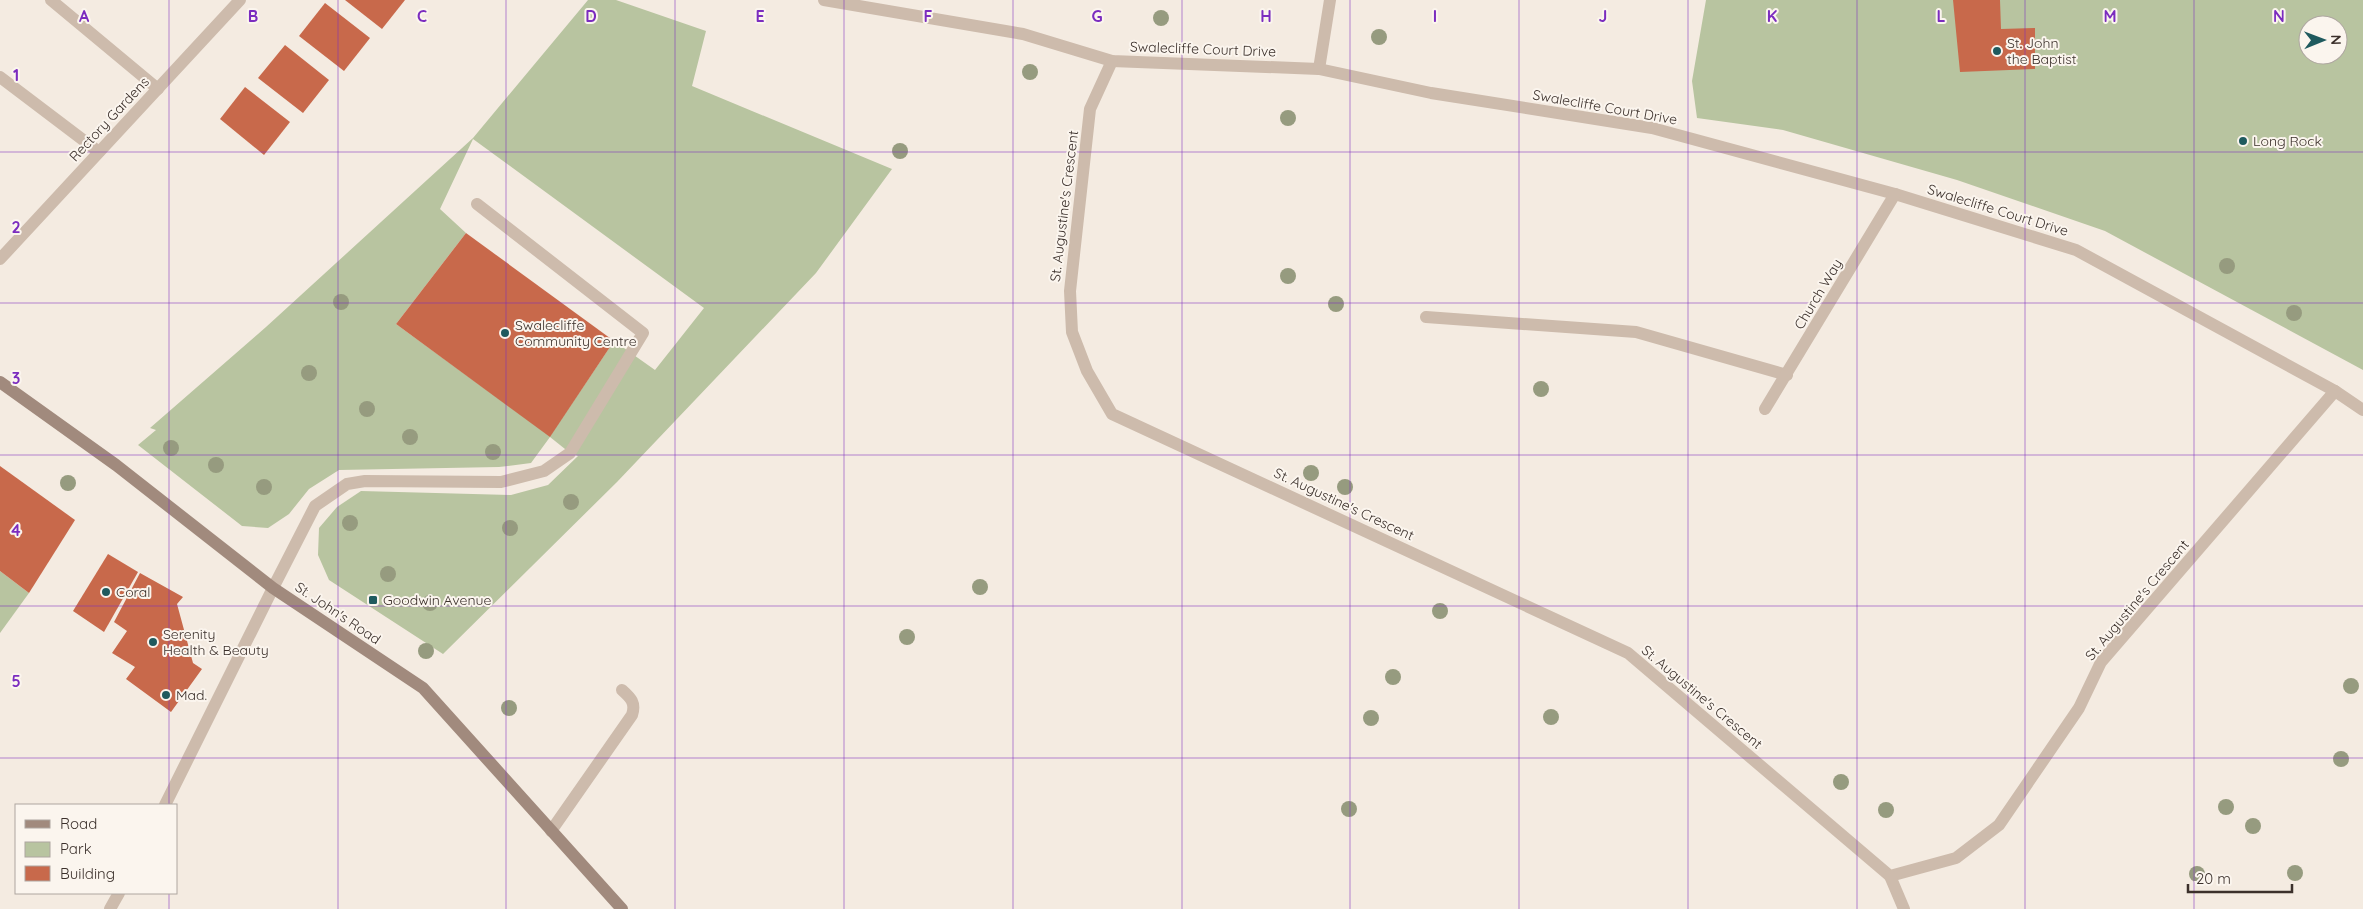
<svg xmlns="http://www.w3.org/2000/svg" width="2363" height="909" viewBox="0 0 2363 909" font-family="Quicksand,sans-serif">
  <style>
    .green { fill: #b8c4a0; fill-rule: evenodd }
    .building { fill: #c8694b }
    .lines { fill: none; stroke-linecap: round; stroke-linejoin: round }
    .service { stroke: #cdbbac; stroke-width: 12 }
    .minor { stroke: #cdbbac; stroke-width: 12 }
    .secondary { stroke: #a18a7d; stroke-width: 12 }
    .tree { fill: #969b7f }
    .grid { fill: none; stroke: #7b2cbf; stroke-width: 1; stroke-opacity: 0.55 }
    .poi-dot { fill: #1f5a5e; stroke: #fbf5ee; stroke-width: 2 }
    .labels { text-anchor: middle; stroke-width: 4; stroke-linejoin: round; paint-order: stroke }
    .poi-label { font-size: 14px; fill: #3b302b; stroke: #fbf5ee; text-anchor: start }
    .street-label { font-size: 14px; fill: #3b302b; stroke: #fbf5ee }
    .grid-label { font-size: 16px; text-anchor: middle; font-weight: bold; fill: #7b2cbf; stroke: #fbf5ee; stroke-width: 4; stroke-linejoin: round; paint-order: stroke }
  </style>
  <rect width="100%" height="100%" fill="#f4ebe1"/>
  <g class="green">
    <path d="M588 0H616L706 31 692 86 892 169 816 273 617 482 443 654 329 580 318 555 319 528 337 507 361 491 511 495 548 485 578 456 570 453 550 437 531 463 499 467 339 470 309 489 289 514 268 528 242 526 138 445 156 430 150 428 266 327 473 138ZM473 139 704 308 655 370 614 341 550 436 396 324 466 233 440 209Z"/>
    <path d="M1706 0H2363V370L2105 231 1957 180 1783 130 1697 118 1692 81ZM2308 25H2338V55H2308Z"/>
    <path d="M0 571 29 593 0 633Z"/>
  </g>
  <g class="building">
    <path d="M345 0H405L382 29Z"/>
    <path d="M1953 0H2000L2001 29 2035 28V69L1960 72Z"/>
    <path d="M325 3 370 38 344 71 299 36Z"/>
    <path d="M285 45 329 80 303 113 258 78Z"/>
    <path d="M245 87 290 122 264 155 220 119Z"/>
    <path d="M466 233 614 341 550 437 396 324Z"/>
    <path d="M0 466 75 520 29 593 0 571Z"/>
    <path d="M108 554 138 572 104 632 73 611Z"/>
    <path d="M140 573 183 597 177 604 193 663 202 669 171 712 126 679 135 667 112 653 127 631 114 622Z"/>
  </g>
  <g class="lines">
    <g class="service">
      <path d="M51 0 158 89"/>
      <path d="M0 77 99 152"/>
      <path d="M1426 317 1636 332 1787 375"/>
      <path d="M273 588 315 506 347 484 365 481 501 482 544 471 570 453 643 333 477 204"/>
      <path d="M551 831 632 715C636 703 631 698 622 690"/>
    </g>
    <g class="minor">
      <path d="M824 0 1023 34 1112 61 1319 69 1431 93 1652 128 1895 194 2076 250 2335 391 2363 410"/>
      <path d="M1112 61 1090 109 1070 291 1072 332 1087 371 1112 414 1628 653 1890 876 1956 858 1999 825 2079 708 2101 662 2335 391"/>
      <path d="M1319 69 1330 0"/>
      <path d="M0 259 240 0"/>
      <path d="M1765 409 1895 194"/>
      <path d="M165 805 273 588"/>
      <path d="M1890 876 1904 909"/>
      <path d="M110 909 119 893"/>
    </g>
    <path class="secondary" d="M0 382 116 465 273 588 423 688 622 909"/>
  </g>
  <g class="tree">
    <circle cx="1161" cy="18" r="8"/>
    <circle cx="1379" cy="37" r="8"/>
    <circle cx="1030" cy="72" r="8"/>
    <circle cx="1288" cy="118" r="8"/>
    <circle cx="900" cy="151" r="8"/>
    <circle cx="2227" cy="266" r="8"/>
    <circle cx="1288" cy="276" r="8"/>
    <circle cx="341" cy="302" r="8"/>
    <circle cx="1336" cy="304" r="8"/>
    <circle cx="2294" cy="313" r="8"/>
    <circle cx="309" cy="373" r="8"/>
    <circle cx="1541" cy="389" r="8"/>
    <circle cx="367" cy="409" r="8"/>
    <circle cx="410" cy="437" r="8"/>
    <circle cx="171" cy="448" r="8"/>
    <circle cx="493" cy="452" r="8"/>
    <circle cx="216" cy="465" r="8"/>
    <circle cx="1311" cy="473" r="8"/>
    <circle cx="68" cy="483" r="8"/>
    <circle cx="264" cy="487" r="8"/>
    <circle cx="1345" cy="487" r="8"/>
    <circle cx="571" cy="502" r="8"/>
    <circle cx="350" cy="523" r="8"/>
    <circle cx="510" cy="528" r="8"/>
    <circle cx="388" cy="574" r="8"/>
    <circle cx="980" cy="587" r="8"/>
    <circle cx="430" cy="603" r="8"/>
    <circle cx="1440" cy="611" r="8"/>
    <circle cx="907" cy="637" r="8"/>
    <circle cx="426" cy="651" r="8"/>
    <circle cx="1393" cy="677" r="8"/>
    <circle cx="2351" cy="686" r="8"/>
    <circle cx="509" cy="708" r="8"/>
    <circle cx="1551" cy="717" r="8"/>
    <circle cx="1371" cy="718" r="8"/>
    <circle cx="2341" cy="759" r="8"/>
    <circle cx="1841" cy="782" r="8"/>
    <circle cx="2226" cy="807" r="8"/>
    <circle cx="1349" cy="809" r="8"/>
    <circle cx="1886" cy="810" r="8"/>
    <circle cx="2253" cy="826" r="8"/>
    <circle cx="2295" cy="873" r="8"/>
    <circle cx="2197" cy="874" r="8"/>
  </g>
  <path class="grid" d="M169 0V805M338 0V909M506 0V909M675 0V909M844 0V909M1013 0V909M1182 0V909M1350 0V909M1519 0V909M1688 0V909M1857 0V909M2025 0V909M2194 0V909M0 152H2363M0 303H2363M0 455H2363M0 606H2363M0 758H2363M169 893V909"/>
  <g class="poi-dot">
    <circle cx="1997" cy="51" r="5"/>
    <circle cx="2243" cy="141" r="5"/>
    <circle cx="505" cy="333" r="5"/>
    <circle cx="106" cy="592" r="5"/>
    <rect x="368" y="595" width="10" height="10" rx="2.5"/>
    <circle cx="153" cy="642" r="5"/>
    <circle cx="166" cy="695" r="5"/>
  </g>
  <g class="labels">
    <g class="poi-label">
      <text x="2007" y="48">St. John<tspan x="2007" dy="16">the Baptist</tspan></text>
      <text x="2253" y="146">Long Rock</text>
      <text x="515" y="330">Swalecliffe<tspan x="515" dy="16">Community Centre</tspan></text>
      <text x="116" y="597">Coral</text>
      <text x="383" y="605">Goodwin Avenue</text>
      <text x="163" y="639">Serenity<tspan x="163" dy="16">Health &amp; Beauty</tspan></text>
      <text x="176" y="700">Mad.</text>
    </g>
    <g class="street-label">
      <text transform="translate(1203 49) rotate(2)" y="5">Swalecliffe Court Drive</text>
      <text transform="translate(1605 107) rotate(10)" y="5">Swalecliffe Court Drive</text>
      <text transform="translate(109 119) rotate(-47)" y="5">Rectory Gardens</text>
      <text transform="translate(1064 206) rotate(-83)" y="5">St. Augustine's Crescent</text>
      <text transform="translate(1998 210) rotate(17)" y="5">Swalecliffe Court Drive</text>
      <text transform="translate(1818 294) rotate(-59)" y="5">Church Way</text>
      <text transform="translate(1344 504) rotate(25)" y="5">St. Augustine's Crescent</text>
      <text transform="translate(2137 600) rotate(-50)" y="5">St. Augustine's Crescent</text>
      <text transform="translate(338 613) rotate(34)" y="5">St. John's Road</text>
      <text transform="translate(1702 697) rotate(40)" y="5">St. Augustine's Crescent</text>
    </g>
  </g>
  <g class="grid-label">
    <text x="84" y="22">A</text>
    <text x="253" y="22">B</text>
    <text x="422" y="22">C</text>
    <text x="591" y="22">D</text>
    <text x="760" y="22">E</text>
    <text x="928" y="22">F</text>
    <text x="1097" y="22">G</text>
    <text x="1266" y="22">H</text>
    <text x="1435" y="22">I</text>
    <text x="1603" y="22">J</text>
    <text x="1772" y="22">K</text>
    <text x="1941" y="22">L</text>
    <text x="2110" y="22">M</text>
    <text x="2279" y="22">N</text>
    <text x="16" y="81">1</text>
    <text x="16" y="233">2</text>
    <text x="16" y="384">3</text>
    <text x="16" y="536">4</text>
    <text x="16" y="687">5</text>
  </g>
  <rect x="15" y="804" width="162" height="90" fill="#fbf5ee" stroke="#aea6a0"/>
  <rect x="25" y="820" width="25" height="8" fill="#a18a7d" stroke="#aea6a0"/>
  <text x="60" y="829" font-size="15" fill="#3b302b">Road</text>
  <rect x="25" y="842" width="25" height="15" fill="#b8c4a0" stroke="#aea6a0"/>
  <text x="60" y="854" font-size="15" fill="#3b302b">Park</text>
  <rect x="25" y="866" width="25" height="15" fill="#c8694b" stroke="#aea6a0"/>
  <text x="60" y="879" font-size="15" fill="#3b302b">Building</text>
  <g transform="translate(2323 40) rotate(89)"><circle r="24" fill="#fbf5ee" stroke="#aea6a0"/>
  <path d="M0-4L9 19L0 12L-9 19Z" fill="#1f5a5e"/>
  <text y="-8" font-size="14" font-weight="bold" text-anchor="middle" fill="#3b302b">N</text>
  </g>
  <path d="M2188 884v8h104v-8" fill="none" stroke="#3b302b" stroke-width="2.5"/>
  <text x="2196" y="884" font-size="15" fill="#3b302b" stroke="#fbf5ee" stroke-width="4" paint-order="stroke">20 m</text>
</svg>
